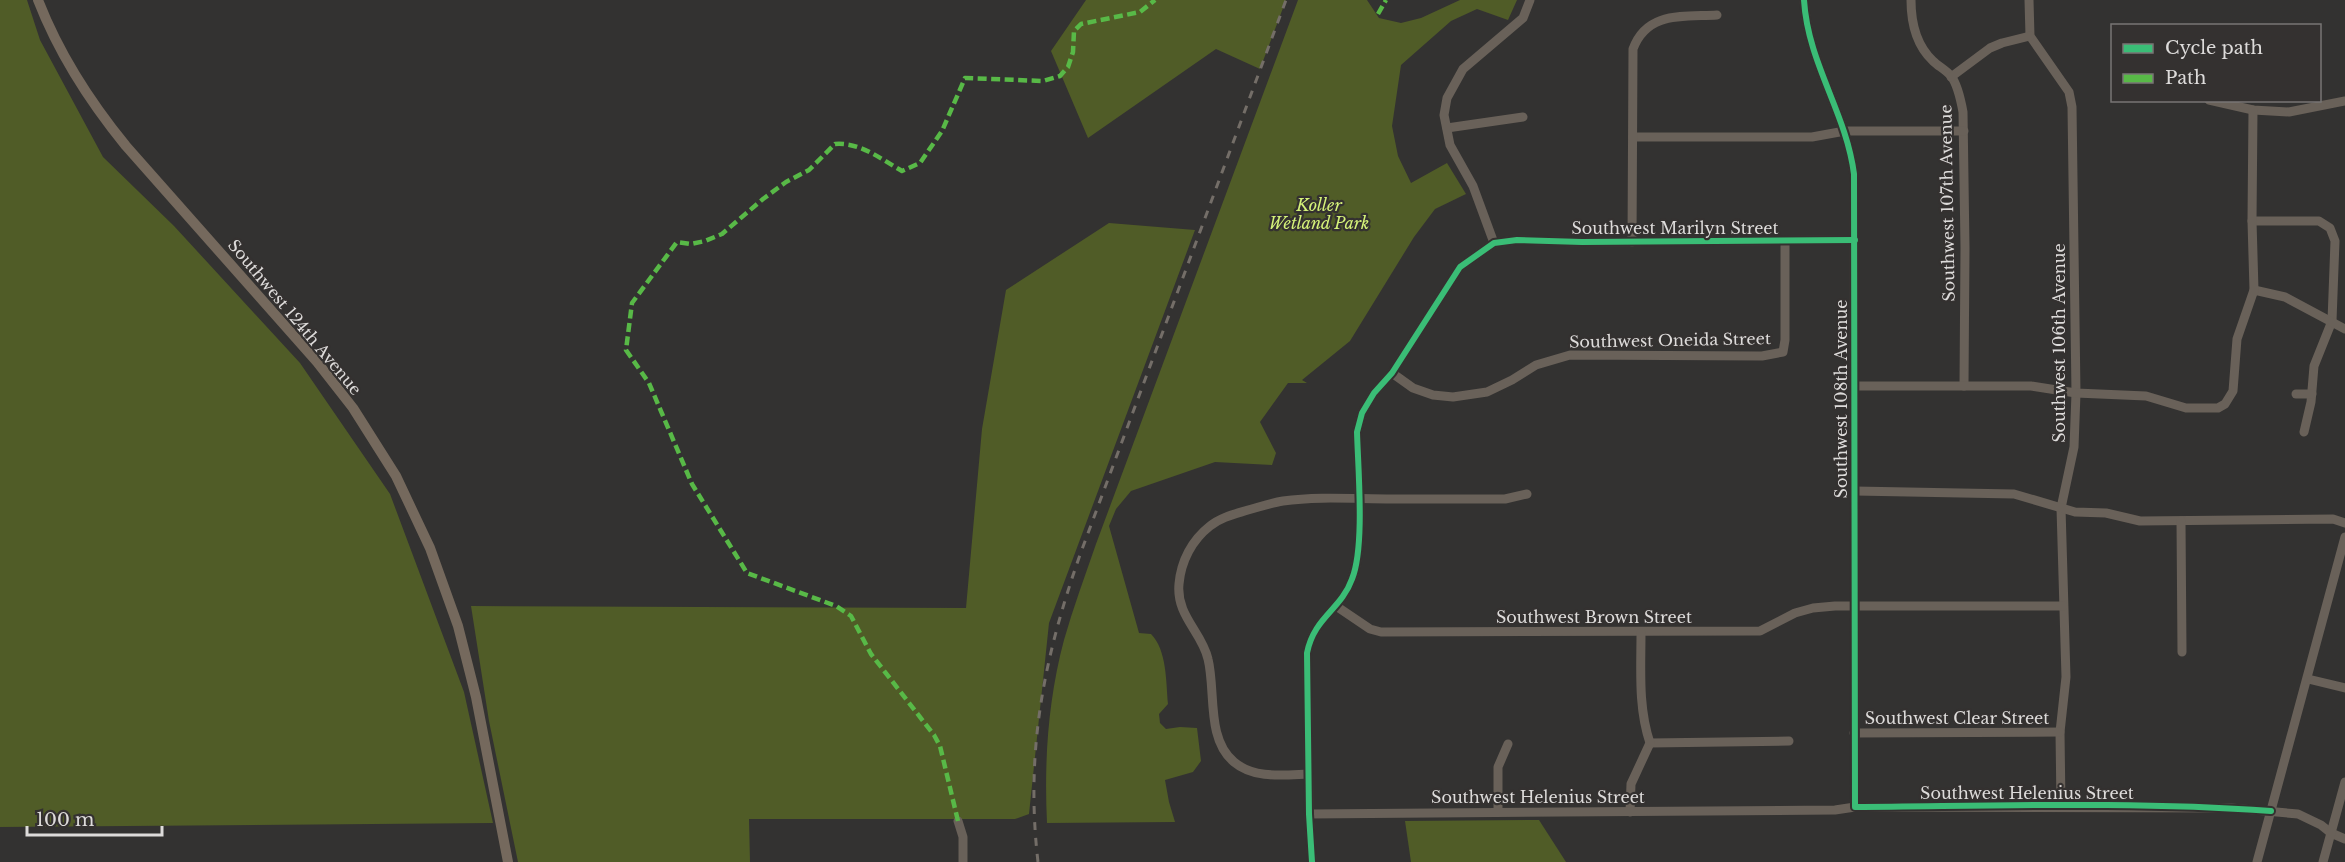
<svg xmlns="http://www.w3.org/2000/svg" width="2345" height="862" viewBox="0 0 2345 862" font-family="'Libre Baskerville',serif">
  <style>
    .green { fill: #505c27 }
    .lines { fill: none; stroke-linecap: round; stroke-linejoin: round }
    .minor { stroke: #696159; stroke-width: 9 }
    .major { stroke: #75695d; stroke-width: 10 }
    .rail { stroke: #746e68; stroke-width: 3; stroke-dasharray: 8 8; stroke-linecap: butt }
    .quiet { stroke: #58b947; stroke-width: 4.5; stroke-dasharray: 9 4.5; stroke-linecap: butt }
    .cycleway-casing { stroke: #343130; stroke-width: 10 }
    .cycleway { stroke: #3abd76; stroke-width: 6 }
    .labels { text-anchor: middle; stroke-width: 4.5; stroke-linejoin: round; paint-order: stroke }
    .street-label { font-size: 16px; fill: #dddbda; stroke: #343130 }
    .park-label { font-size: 16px; font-style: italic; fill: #d5f379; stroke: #343130 }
  </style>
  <rect width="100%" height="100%" fill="#333231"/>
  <g class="green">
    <path d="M0 0H27L40 40 103 157 174 226 300 363 390 494 464 692 493 823 0 827Z"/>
    <path d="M1086 0H1286L1260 69 1216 49 1088 138 1051 51Z"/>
    <path d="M1298 0H1367L1379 18 1401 23 1421 18 1460 0H1517L1508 20 1477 9 1451 21 1401 65 1392 126 1398 156 1411 183 1447 163 1466 194 1435 209 1414 237 1350 341 1302 380 1307 383H1288L1260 422 1276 453 1272 465 1215 462 1131 491 1116 509 1109 526 1139 633 1151 634C1167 650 1166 682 1168 704L1159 714 1160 723 1166 729 1180 727 1197 728 1201 761 1193 772 1165 780 1169 802 1175 822 1047 823C1044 761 1048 700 1064 640 1073 608 1085 576 1096 544Z"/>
    <path d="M1109 223 1195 230 1049 623 1029 814 1015 819H749L750 862H518L489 721 471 606 966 608 982 429 1006 290Z"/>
    <path d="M1539 820 1566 862H1411L1405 821Z"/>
  </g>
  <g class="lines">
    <g class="minor">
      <path d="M1804 0C1808 64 1846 112 1854 174L1855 807"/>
      <path d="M1911 0C1911 22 1916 45 1933 61 1938 66 1946 70 1951 76 1958 85 1961 101 1963 112L1965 248 1964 386"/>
      <path d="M2029 0 2030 36 2069 92 2072 107 2076 393 2074 447 2061 508 2066 677 2060 732 2061 806"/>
      <path d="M1951 77 1990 48 2002 43 2030 36"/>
      <path d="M2209 100 2253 110 2289 112 2345 101"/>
      <path d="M1447 128 1523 117"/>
      <path d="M1633 137H1812L1845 131H1964"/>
      <path d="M2252 221H2319L2330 228 2335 241 2332 321 2314 366 2311 402 2304 432"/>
      <path d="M1632 242 1633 49C1647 11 1683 17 1717 15"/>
      <path d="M1494 243 1473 186 1450 145 1444 115 1447 98 1463 69 1523 18 1530 0"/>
      <path d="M2254 290 2285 297 2345 329"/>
      <path d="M1392 373 1413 388 1433 395 1453 397 1487 392 1512 380 1536 365 1570 355 1762 356 1783 352 1785 340V242"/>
      <path d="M1855 386H2031L2076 393 2146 396 2186 408H2218L2225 404 2233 391 2237 339 2254 290 2252 221 2253 110"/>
      <path d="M2296 394H2312"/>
      <path d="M1855 491 2014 494 2075 512 2106 513 2140 521 2333 519 2345 523"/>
      <path d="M2181 521 2182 652"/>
      <path d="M1336 606 1370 629 1381 632 1760 631 1795 613 1813 608 1835 606H2063"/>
      <path d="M2308 679 2345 688"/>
      <path d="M1854 733 2060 732"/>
      <path d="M1650 743 1789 741"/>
      <path d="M1308 774C1283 775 1254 779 1234 762 1206 739 1216 691 1208 659 1202 632 1176 616 1179 584 1181 561 1192 540 1210 526 1221 517 1235 514 1248 510 1259 507 1271 503 1283 501 1318 496 1356 499 1392 499 1429 499 1467 499 1505 499L1527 494"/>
      <path d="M1498 812V767L1508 744"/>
      <path d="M1630 812 1631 784 1650 743C1638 707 1641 670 1641 633"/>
      <path d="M1309 814 1835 810 1855 807 2231 808 2298 814 2321 825 2331 833 2345 839"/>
      <path d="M958 821 963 837V862"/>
      <path d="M1312 862 1309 814 1307 653C1314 617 1341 610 1352 579 1365 547 1358 469 1357 432L1362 413 1374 393 1392 373 1460 267 1494 243 1517 240 1582 242 1855 240"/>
      <path d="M2257 862 2345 537"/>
      <path d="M2323 862 2345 782"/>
    </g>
    <path class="major" d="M38 0C59 54 90 102 126 146L317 362 353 408 396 476 430 548 458 626 476 697 508 862"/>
    <path class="rail" d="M1038 862C1025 750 1044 657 1081 552L1286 0"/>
    <g class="quiet">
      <path d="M1378 14 1386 0"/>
      <path d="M958 821 940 746 934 735 871 654 851 616 836 606 747 573 692 484 649 383 626 350 632 303 677 242 691 244 705 241 722 234 763 199 786 182 809 170 835 144C860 142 881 159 902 171L920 163 942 131 965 78 1043 81 1060 76 1068 67 1073 52 1074 31 1081 24 1140 12 1155 0"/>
    </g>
    <defs>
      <g id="cycleway">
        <path d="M1804 0C1808 64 1846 112 1854 174L1855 807C1993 806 2133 801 2271 811"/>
        <path d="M1312 862 1309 814 1307 653C1314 617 1341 610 1352 579 1365 547 1358 469 1357 432L1362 413 1374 393 1392 373 1460 267 1494 243 1517 240 1582 242 1855 240"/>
      </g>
    </defs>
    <use href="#cycleway" class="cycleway-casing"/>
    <use href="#cycleway" class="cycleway"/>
  </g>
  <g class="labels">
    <g class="street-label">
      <text transform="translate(1947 203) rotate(-91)" y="6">Southwest 107th Avenue</text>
      <text x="1675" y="234">Southwest Marilyn Street</text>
      <text transform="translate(295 317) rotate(50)" y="6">Southwest 124th Avenue</text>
      <text transform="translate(1670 340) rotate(-1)" y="6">Southwest Oneida Street</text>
      <text transform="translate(2059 343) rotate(-90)" y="6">Southwest 106th Avenue</text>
      <text transform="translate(1841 399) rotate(-90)" y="6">Southwest 108th Avenue</text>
      <text x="1594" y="623">Southwest Brown Street</text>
      <text x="1957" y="724">Southwest Clear Street</text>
      <text x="2027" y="799">Southwest Helenius Street</text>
      <text x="1538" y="803">Southwest Helenius Street</text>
    </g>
    <g class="park-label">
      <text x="1319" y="211">Koller<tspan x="1319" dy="18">Wetland Park</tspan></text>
    </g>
  </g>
  <rect x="2111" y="24" width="210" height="78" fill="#343130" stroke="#787574" stroke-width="1.5"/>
  <rect x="2123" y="44" width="30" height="9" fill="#3abd76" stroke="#787574" stroke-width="1.5"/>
  <text x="2165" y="54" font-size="18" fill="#dddbda">Cycle path</text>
  <rect x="2123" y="74" width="30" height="9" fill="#58b947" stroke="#787574" stroke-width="1.5"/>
  <text x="2165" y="84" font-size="18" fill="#dddbda">Path</text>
  <path d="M27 826v9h135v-9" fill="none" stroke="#dddbda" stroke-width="3"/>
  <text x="36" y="826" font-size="18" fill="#dddbda" stroke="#343130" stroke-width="4.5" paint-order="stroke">100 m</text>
</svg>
